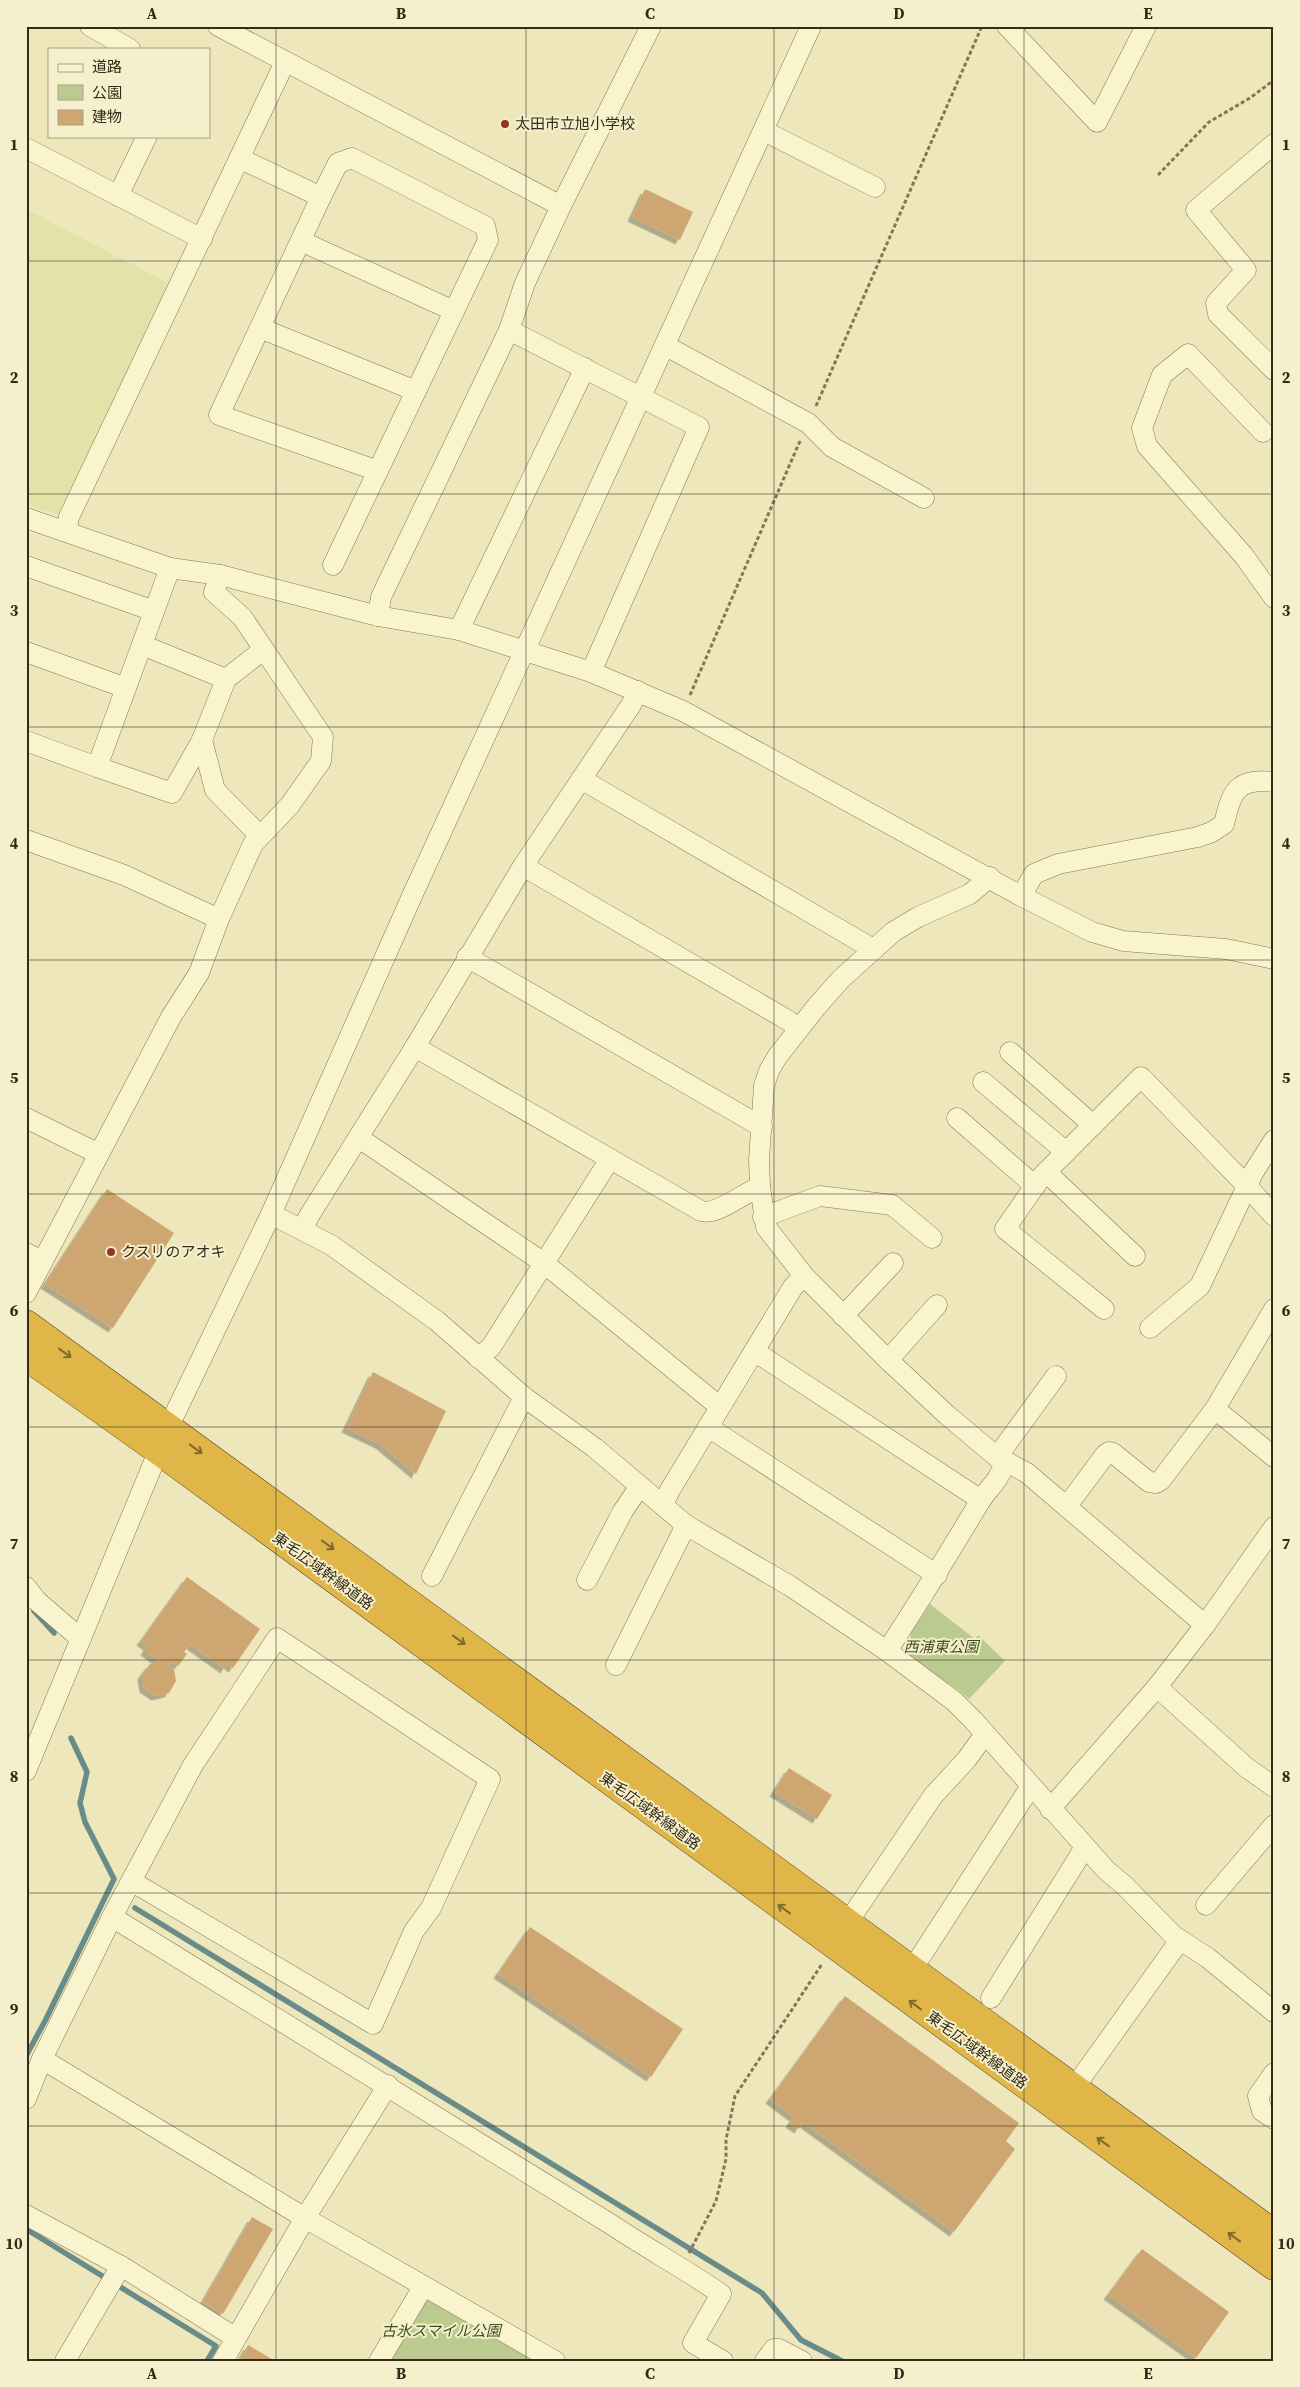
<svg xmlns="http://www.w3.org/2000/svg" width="1300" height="2387" viewBox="0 0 1300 2387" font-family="'Source Serif 4','Noto Sans JP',serif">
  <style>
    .farmland { fill: #e3e3a9 }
    .green { fill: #bbcb90 }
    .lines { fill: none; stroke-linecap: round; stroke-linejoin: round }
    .stream { stroke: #688c89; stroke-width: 5.5 }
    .building { fill: #cda671; filter: url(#shadow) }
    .minor-casing { stroke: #857655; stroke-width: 21 }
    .highway-casing { stroke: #52432a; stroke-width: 29 }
    .path { stroke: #857655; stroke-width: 3; stroke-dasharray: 4 2.5; stroke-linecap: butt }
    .minor { stroke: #f9f3ce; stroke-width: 20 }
    .highway { stroke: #e0b649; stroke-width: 28 }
    .oneway { stroke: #816a30 }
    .grid { fill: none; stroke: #342b1b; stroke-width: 1; stroke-opacity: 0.55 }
    .poi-dot { fill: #943625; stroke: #f5f0cb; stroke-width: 2 }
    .labels { text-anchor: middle; stroke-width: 4; stroke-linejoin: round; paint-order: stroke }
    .poi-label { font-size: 15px; fill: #342b1b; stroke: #f5f0cb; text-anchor: start }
    .street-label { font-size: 15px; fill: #342b1b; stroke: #f5f0cb }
    .park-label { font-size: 15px; font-style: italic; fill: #3d5021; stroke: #f5f0cb }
    .neatline { fill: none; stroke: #342b1b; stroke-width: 2 }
    .grid-label { font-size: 16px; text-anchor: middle; font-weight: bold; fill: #342b1b }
  </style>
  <defs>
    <filter id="shadow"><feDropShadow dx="-4.5" dy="4.5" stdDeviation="0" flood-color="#0004"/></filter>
  </defs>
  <rect width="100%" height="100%" fill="#eee7bc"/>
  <path class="farmland" d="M26 209 172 285 58 515 26 504Z"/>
  <g class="green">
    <path d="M930 1604 975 1639 978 1635 1005 1661 969 1699C951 1682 929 1673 909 1656L911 1632Z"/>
    <path d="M430 2290 546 2361H389Z"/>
  </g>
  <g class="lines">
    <g class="stream">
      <path d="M34 1611 54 1633"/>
      <path d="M135 1908 762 2293 801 2340 842 2361"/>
      <path d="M26 2056 45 2021 114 1879 85 1822 80 1803 87 1772 71 1738"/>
      <path d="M26 2229 216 2346 207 2361"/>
    </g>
  </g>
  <g class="building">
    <path d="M645 189 693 212 680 240 632 217Z"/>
    <path d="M107 1189 174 1233 113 1328 45 1284Z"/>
    <path d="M373 1372 446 1411 416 1474 380 1444 346 1428Z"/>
    <path d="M187 1577 260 1629 233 1668 228 1664 225 1669 190 1644 184 1652 187 1654 178 1666 171 1662 168 1666 174 1669 176 1681 169 1693 156 1696 144 1688 142 1675 150 1664 160 1662 145 1651 148 1646 141 1641Z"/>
    <path d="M789 1768 832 1795 817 1819 774 1792Z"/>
    <path d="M530 1927 683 2029 651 2077 498 1974Z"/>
    <path d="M845 1996 1019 2123 1006 2141 1015 2149 954 2232 803 2122 799 2129 790 2123 794 2117 770 2099Z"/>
    <path d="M252 2217 273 2229 223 2314 203 2302Z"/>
    <path d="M1142 2249 1229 2312 1196 2358 1108 2295Z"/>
    <path d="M248 2345 275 2361H239Z"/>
  </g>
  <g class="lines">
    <defs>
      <g id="minor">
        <path d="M90 26 130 49"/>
        <path d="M218 26 561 206"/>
        <path d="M1007 26 1097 122 1146 26"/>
        <path d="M764 131 875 187"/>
        <path d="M1274 144 1196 210 1246 270 1216 303 1218 314 1274 370"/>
        <path d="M26 148 202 239"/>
        <path d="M241 159 321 197 338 163 352 158 485 226 488 240 333 565"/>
        <path d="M118 196 147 136"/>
        <path d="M321 197 219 415 378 471"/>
        <path d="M301 241 454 311"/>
        <path d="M260 328 416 391"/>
        <path d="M509 330 699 427 591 672"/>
        <path d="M666 346 808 423 832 447 924 498"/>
        <path d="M1263 432 1188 354 1162 375 1142 428 1147 446 1244 556 1274 598"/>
        <path d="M26 518 170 568 220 575 378 616 459 630 591 672 683 711 1021 896 1092 932 1123 941 1226 949 1274 959"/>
        <path d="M66 531 69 517 285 62"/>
        <path d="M26 566 154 611"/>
        <path d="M170 568 97 767 172 793 202 740"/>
        <path d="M378 616 381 597 509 330 525 283 561 206 651 26"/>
        <path d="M459 630 585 368"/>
        <path d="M142 645 226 679"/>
        <path d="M26 652 126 688"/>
        <path d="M26 741 97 767"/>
        <path d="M581 779 873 949"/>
        <path d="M260 836 215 790 202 740 226 679 263 650"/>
        <path d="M26 840 124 875 219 919"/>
        <path d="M523 866 789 1021 799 1029"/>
        <path d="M990 877 970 894 918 917 893 932 841 979 817 1006 777 1057 769 1071 764 1086 759 1160 760 1187 766 1227 804 1276 888 1360 947 1415 997 1457 1027 1473 1205 1625"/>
        <path d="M1021 896 1034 874 1058 864 1198 837 1212 832 1224 824C1232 792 1235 778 1274 782"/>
        <path d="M467 957 762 1127"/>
        <path d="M415 1047 701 1211C717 1216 743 1193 760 1187"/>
        <path d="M1010 1052 1093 1125"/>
        <path d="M983 1082 1066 1152"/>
        <path d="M26 1118 99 1154"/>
        <path d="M957 1118 1035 1186"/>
        <path d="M359 1138 544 1263 720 1407"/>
        <path d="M1274 1140 1253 1173 1247 1186 1274 1216"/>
        <path d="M1046 1172 1135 1256"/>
        <path d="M271 1214 331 1245 437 1321 524 1397 595 1448 686 1525 790 1586 887 1651 954 1701 974 1721 1106 1870 1125 1886 1174 1936 1208 1958 1274 2012"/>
        <path d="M763 1217 820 1196 892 1205 932 1238"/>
        <path d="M303 1229 309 1216 415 1047 523 866 631 705 638 691"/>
        <path d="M26 1253 42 1261"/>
        <path d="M26 1293 171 1017 199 973 219 919 253 844 290 805 321 761 323 737 242 617 214 592 220 575"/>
        <path d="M1104 1309 1005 1229 1041 1177 1141 1077 1247 1186 1200 1286 1150 1328"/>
        <path d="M843 1316 893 1263"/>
        <path d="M754 1351 981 1500"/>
        <path d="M478 1358 491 1347 610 1159"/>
        <path d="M888 1360 937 1305"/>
        <path d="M1215 1409 1274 1309"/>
        <path d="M708 1427 937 1575"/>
        <path d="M997 1457 1056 1376"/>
        <path d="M663 1505 670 1490 793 1287 804 1276"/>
        <path d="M1067 1506 1105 1455 1109 1452 1113 1453 1149 1482 1156 1483 1161 1480 1215 1409 1274 1457"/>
        <path d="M432 1576 524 1397"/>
        <path d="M587 1580 623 1511 640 1486"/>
        <path d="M26 1587 37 1601 81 1639"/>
        <path d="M887 1651C919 1602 949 1553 979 1503 990 1485 998 1484 1005 1461"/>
        <path d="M616 1665 686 1525"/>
        <path d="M1157 1687 1247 1768 1274 1787"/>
        <path d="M26 1771 168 1428 271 1214 412 896 811 26"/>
        <path d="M1050 1809 1157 1687 1205 1625 1274 1527"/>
        <path d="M1206 1905 1274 1825"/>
        <path d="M112 1917 612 2225C648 2249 685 2269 721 2294L693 2343 723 2361"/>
        <path d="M848 1922 933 1796 967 1759 985 1734"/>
        <path d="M921 1956 1031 1786"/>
        <path d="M991 1998 1085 1847"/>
        <path d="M42 2059 305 2218 388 2085"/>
        <path d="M1274 2073 1258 2096 1262 2111 1274 2119"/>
        <path d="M1074 2088 1180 1940"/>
        <path d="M26 2099 42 2059 112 1917 193 1765 277 1638 490 1779 431 1908 414 1931 373 2024 131 1881"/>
        <path d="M26 2215 121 2266 236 2338"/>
        <path d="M65 2361 121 2266"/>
        <path d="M223 2361 305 2218 555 2361"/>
        <path d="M379 2361 423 2287"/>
        <path d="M765 2361 774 2349H779L802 2361"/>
      </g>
      <g id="highway">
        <path d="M26 1324 1274 2234"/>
        <path d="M26 1356 158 1450 1274 2266"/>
      </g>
    </defs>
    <use href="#minor" class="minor-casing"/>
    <use href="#highway" class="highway-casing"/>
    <g class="path">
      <path d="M1158 175 1209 122 1250 98 1274 80"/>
      <path d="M816 406 982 26"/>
      <path d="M690 695 800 441"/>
      <path d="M689 2253 716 2201 726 2159V2140L735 2096 822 1964"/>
    </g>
    <use href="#minor" class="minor"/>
    <use href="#highway" class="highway"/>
  </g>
  <defs><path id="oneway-shaft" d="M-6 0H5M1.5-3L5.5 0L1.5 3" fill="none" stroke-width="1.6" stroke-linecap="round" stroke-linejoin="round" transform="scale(1.25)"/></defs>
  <g class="oneway">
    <use href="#oneway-shaft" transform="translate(65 1353) rotate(36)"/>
    <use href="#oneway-shaft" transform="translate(196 1449) rotate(36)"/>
    <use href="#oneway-shaft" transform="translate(328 1545) rotate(36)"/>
    <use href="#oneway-shaft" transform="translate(459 1640) rotate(36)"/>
    <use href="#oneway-shaft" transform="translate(784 1909) rotate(-144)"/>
    <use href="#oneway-shaft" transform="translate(915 2005) rotate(-144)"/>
    <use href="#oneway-shaft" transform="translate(1103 2142) rotate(-144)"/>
    <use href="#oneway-shaft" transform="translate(1234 2237) rotate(-144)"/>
  </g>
  <path class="grid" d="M276 26V2361M526 26V2361M774 26V2361M1024 26V2361M26 261H1274M26 494H1274M26 727H1274M26 960H1274M26 1194H1274M26 1427H1274M26 1660H1274M26 1893H1274M26 2126H1274"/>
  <g class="poi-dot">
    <circle cx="505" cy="124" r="5"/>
    <circle cx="111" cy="1252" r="5"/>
  </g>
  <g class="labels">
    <g class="poi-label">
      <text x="515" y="129">太田市立旭小学校</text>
      <text x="121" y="1257">クスリのアオキ</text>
    </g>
    <g class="street-label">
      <text transform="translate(323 1571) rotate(36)" y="5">東毛広域幹線道路</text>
      <text transform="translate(650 1811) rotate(36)" y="5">東毛広域幹線道路</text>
      <text transform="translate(977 2050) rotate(36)" y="5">東毛広域幹線道路</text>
    </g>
    <g class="park-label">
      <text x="941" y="1652">西浦東公園</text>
      <text x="441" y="2336">古氷スマイル公園</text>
    </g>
  </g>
  <rect width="1300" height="2387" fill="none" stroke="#f5f0cb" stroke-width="55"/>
  <rect x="48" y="48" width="162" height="90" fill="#f5f0cb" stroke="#a8a185"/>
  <rect x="58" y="64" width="25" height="8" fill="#f9f3ce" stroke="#a8a185"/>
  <text x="92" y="72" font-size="15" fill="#342b1b">道路</text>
  <rect x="58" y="85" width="25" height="15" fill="#bbcb90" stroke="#a8a185"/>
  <text x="92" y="98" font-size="15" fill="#342b1b">公園</text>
  <rect x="58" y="110" width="25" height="15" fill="#cda671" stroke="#a8a185"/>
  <text x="92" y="122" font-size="15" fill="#342b1b">建物</text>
  <rect x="28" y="28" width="1244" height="2332" class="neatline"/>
  <g class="grid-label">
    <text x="152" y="19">A</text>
    <text x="401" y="19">B</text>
    <text x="650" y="19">C</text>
    <text x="899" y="19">D</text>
    <text x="1148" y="19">E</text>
    <text x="14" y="150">1</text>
    <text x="1286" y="150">1</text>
    <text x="14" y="383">2</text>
    <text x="1286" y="383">2</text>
    <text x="14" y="616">3</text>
    <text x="1286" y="616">3</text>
    <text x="14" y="849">4</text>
    <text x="1286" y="849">4</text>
    <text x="14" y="1083">5</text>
    <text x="1286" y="1083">5</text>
    <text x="14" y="1316">6</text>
    <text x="1286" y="1316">6</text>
    <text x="14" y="1549">7</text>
    <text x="1286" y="1549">7</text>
    <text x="14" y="1782">8</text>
    <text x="1286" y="1782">8</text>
    <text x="14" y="2015">9</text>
    <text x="1286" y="2015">9</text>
    <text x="14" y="2249">10</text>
    <text x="1286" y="2249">10</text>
    <text x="152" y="2379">A</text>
    <text x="401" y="2379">B</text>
    <text x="650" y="2379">C</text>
    <text x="899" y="2379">D</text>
    <text x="1148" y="2379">E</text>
  </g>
</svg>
